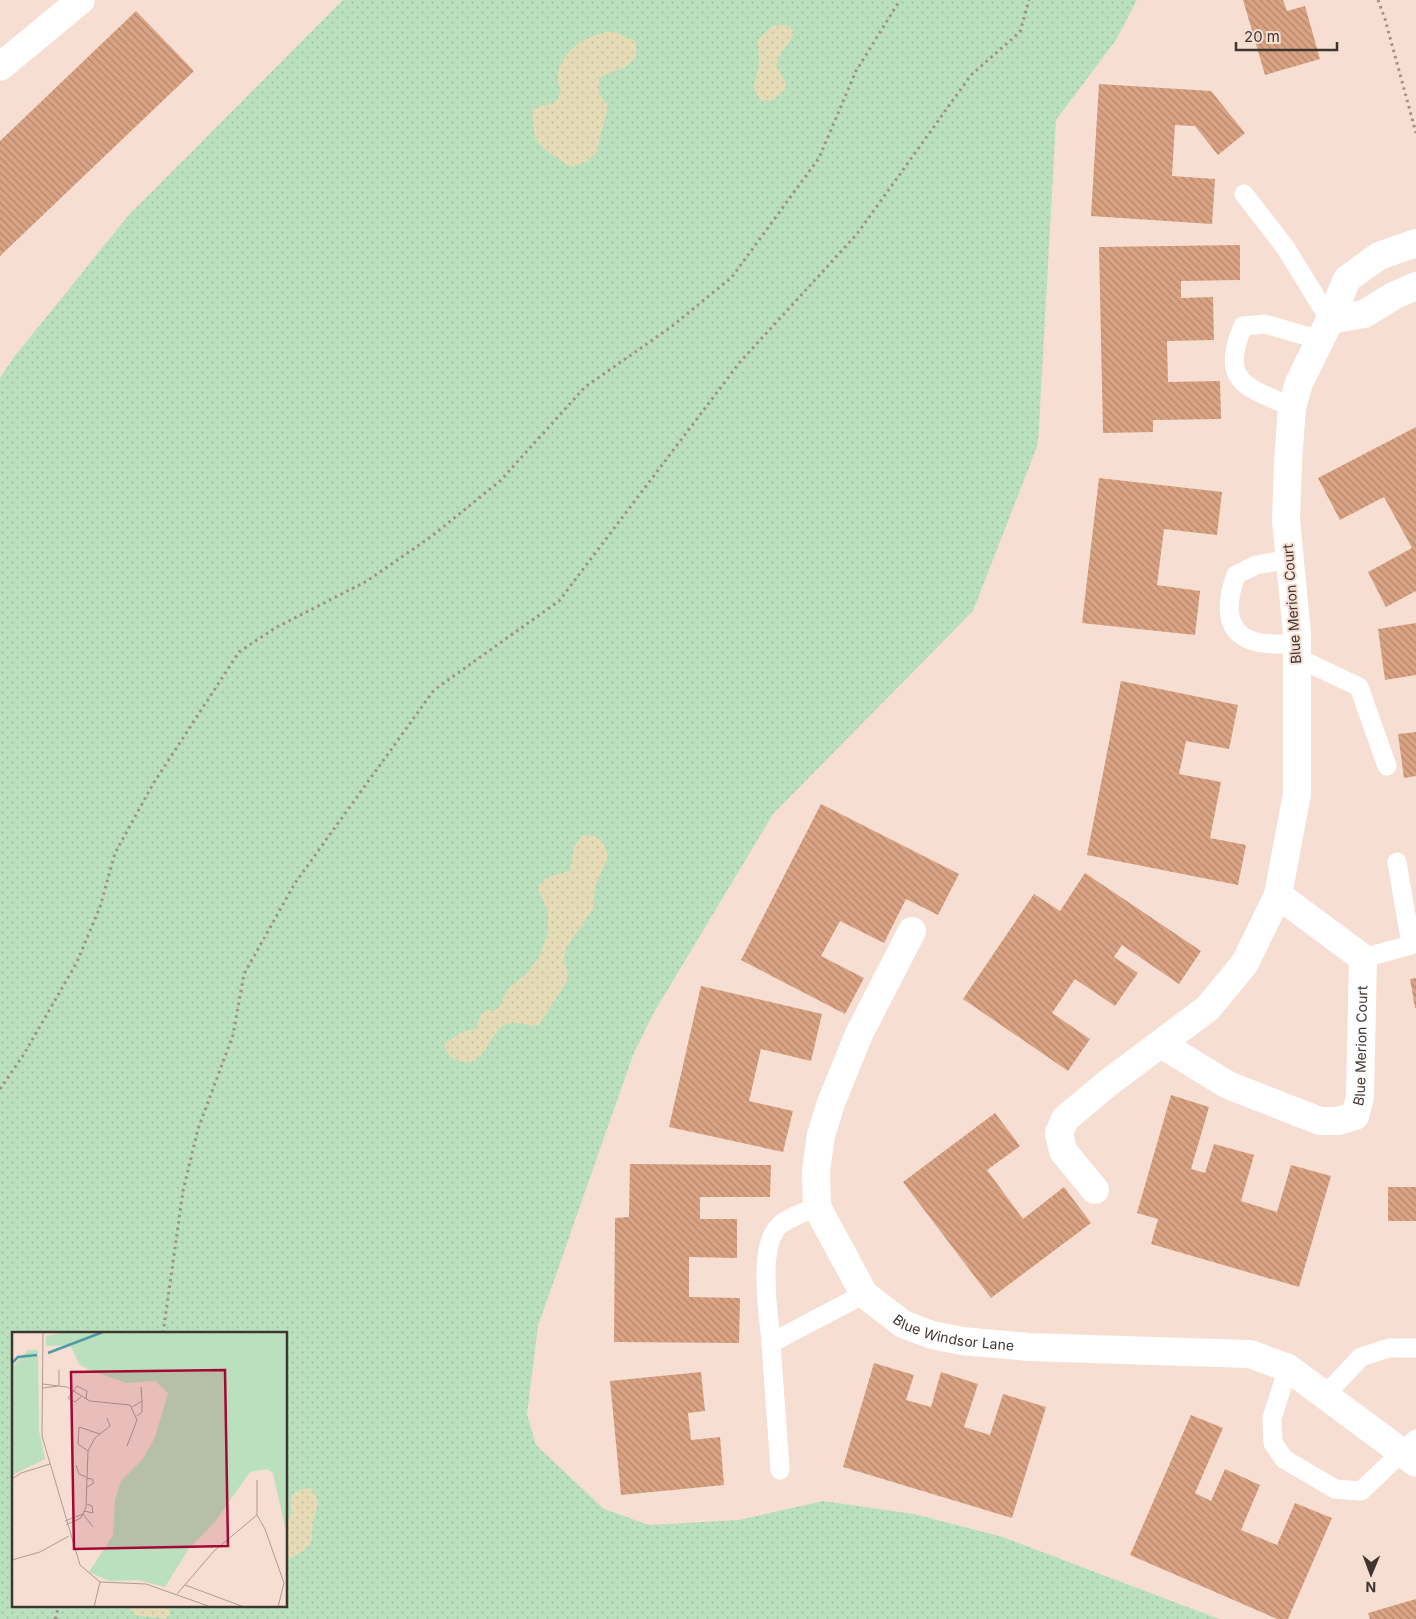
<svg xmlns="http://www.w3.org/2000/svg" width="1416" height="1619" viewBox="0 0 1416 1619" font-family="Inter,sans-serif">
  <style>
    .green { fill: url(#green-dots); fill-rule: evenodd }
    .sand { fill: url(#sand-dots) }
    .building { fill: url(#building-back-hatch) }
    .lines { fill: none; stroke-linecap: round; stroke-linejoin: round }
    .path { stroke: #a19087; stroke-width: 3; stroke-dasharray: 2.5 4; stroke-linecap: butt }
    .service { stroke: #fff; stroke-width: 19 }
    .minor { stroke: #fff; stroke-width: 28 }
    .labels { text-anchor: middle; stroke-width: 4; stroke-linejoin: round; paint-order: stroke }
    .street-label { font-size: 14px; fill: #3f3631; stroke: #f6dfd2 }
    .inset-river { fill: none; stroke: #4c9ba6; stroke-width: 2.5 }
    .inset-road { fill: none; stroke: #ad9b92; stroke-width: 1 }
    .view { fill: #a40835; fill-opacity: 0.15; stroke: #a40835; stroke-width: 2.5 }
    .inset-edge { fill: none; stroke: #3f3631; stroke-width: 2.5 }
  </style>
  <defs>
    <pattern id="green-dots" width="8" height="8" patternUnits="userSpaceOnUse" patternTransform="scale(1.25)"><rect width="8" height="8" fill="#bae0bd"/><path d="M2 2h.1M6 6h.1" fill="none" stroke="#a1c1a3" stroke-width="1.8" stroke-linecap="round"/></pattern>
    <pattern id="sand-dots" width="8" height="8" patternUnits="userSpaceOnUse" patternTransform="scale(1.25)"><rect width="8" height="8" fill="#e5dbb6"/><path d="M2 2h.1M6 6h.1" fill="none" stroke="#c6bd9d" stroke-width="1.8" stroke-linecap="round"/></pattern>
    <pattern id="building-back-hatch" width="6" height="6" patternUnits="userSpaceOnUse" patternTransform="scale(1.25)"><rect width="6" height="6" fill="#daa383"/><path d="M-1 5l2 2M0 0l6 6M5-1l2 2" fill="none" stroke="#b2866c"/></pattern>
  </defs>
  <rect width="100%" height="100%" fill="#f6dfd2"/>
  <path class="green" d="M343 0H1137L1116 40 1056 120 1038 444 973 611 773 814 653 1014 633 1055 538 1326 527 1414 536 1445 604 1509 649 1525 739 1520 823 1501 914 1514 1003 1537 1219 1619H0V378L14 357 128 216ZM14 1333H286V1605H14Z"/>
  <g class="sand">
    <path d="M784 25 789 26 794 32C791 45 778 52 776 65L785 81V89L773 100 760 101 754 87 759 64 758 40 772 26Z"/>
    <path d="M607 32H615L635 41C643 68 615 69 599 78V94L608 106C605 121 599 135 598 150L587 162 570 167 543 148 535 138 532 111C540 102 552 108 558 98 563 91 558 86 558 79 557 54 584 36 607 32Z"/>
    <path d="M582 835 596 836 604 844 608 857 595 887 593 909 566 948 564 961 568 972 567 981 539 1025C528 1027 518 1020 507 1024 486 1032 487 1077 450 1057L444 1046 445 1044 461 1032 476 1029 481 1014 487 1010 494 1011 500 1006 508 989 529 971 539 957 548 932V913L538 888C543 876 558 874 570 871L574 847Z"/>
    <path d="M306 1488H311C322 1504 318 1503 313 1521 312 1527 313 1535 311 1541 308 1550 295 1556 286 1560V1521L291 1516V1497L296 1492Z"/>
    <path d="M128 1605H168L170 1615 167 1619 135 1615Z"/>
  </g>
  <g class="building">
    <path d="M1243 0H1283L1287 11 1305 6 1320 59 1265 75Z"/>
    <path d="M136 11 194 71 0 256V141Z"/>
    <path d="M1099 84 1211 91 1245 133 1218 155 1195 126 1175 125 1172 176 1215 179 1212 224 1091 216Z"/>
    <path d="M1240 245V280L1181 281V298L1213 297 1214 340 1167 341 1168 382 1220 381 1221 419 1153 420V432L1103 433 1099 247Z"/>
    <path d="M1416 427V591L1386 607 1368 572 1412 548 1384 497 1340 520 1318 478Z"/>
    <path d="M1099 478 1222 492 1217 535 1164 529 1157 585 1200 591 1195 635 1082 623Z"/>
    <path d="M1416 623V675L1385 680 1378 629Z"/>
    <path d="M1121 681 1238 705 1229 749 1186 741 1179 774 1221 782 1210 838 1246 845 1238 885 1087 855Z"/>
    <path d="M1416 732V776L1404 778 1398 734Z"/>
    <path d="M821 804 959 874 938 915 906 899 884 943 840 921 821 956 864 978 845 1014 741 960Z"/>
    <path d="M1085 873 1201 951 1179 984 1122 945 1114 957 1138 973 1115 1006 1075 979 1052 1013 1090 1039 1068 1071 963 999 1034 894 1060 911Z"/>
    <path d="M1416 978V1008H1415L1410 979Z"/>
    <path d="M701 986 822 1014 811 1061 761 1049 749 1101 793 1111 783 1152 669 1127Z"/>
    <path d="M1171 1095 1209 1107 1191 1169 1205 1173 1214 1144 1254 1155 1241 1201 1277 1212 1291 1165 1331 1176 1299 1287 1151 1244 1158 1219 1137 1213Z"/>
    <path d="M995 1113 1020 1146 987 1170 1023 1219 1064 1187 1091 1223 991 1298 903 1182Z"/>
    <path d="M630 1164 771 1165 770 1197H700V1219H737V1258L689 1257V1297L740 1298 739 1343 614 1342 615 1218 629 1217Z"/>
    <rect x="1388" y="1187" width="28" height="34"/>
    <path d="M874 1363 914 1375 906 1400 931 1407 941 1372 978 1384 964 1427 990 1435 1003 1394 1046 1407 1012 1518 843 1467Z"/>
    <path d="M701 1372 705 1411 688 1413 691 1440 720 1437 724 1485 621 1495 610 1381Z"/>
    <path d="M1191 1415 1223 1428 1195 1493 1211 1501 1225 1469 1260 1485 1241 1530 1277 1545 1295 1503 1332 1518 1288 1619H1277L1130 1555Z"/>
    <path d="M1416 1599V1619H1370L1368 1613Z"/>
  </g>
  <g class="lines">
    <g class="path">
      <path d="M1378 0 1385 19 1416 133"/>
      <path d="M0 1089 24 1054 77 962 100 907 115 853 153 784 239 652 275 628 367 581 432 536 500 481 585 387 671 327 732 277 819 158 856 71 900 0"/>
      <path d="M163 1333 183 1191 198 1129 233 1035 244 974 295 883 434 690 559 601 740 362 857 234 971 75 1020 32 1029 0"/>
      <path d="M55 1619 59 1605"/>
    </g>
    <g class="service">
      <path d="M1244 194 1285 247 1330 320"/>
      <path d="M1292 407C1247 387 1219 383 1243 326L1265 324 1320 340"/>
      <path d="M1290 559 1256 565 1236 575C1227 600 1222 631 1253 641 1266 646 1283 643 1297 644"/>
      <path d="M1296 657 1359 687 1387 766"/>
      <path d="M1363 958 1411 945 1397 862"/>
      <path d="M771 1343C769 1315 757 1247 779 1226 788 1217 806 1212 817 1207"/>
      <path d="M1288 1368 1272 1418 1273 1443 1284 1459 1335 1489 1361 1491 1416 1439"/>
      <path d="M1326 1394 1361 1357 1389 1348H1416"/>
      <path d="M780 1470 771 1343 864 1294"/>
    </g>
    <g class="minor">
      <path d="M0 67 81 0"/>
      <path d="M1330 320 1364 314 1395 295 1416 286"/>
      <path id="s1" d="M912 931 859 1034 831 1103 821 1135 816 1171 817 1207 864 1294 903 1324 932 1335 962 1341 1029 1347 1250 1354 1288 1368 1416 1463"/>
      <path id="s2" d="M1161 1044 1228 1085 1320 1121H1338L1355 1116 1360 1097 1363 958 1278 895"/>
      <path d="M1095 1190 1063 1151 1059 1133 1065 1119 1108 1083 1208 1008 1245 963 1278 895 1297 794V634L1286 520 1288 463 1292 407 1299 383 1330 320 1347 279 1379 256 1416 243"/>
    </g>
  </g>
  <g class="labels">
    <g class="street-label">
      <text transform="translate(1292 604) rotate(-94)" y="5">Blue Merion Court</text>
      <text dy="5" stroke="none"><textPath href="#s2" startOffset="284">Blue Merion Court</textPath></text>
      <text dy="5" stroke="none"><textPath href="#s1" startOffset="496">Blue Windsor Lane</textPath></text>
    </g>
  </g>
  <g transform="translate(12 1332)">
    <rect width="275" height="275" fill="#f6dfd2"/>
    <path d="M55 0H275V203L261 141 255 137 238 140 202 191 176 218 153 255 126 248 98 249 77 240 101 203 103 168 109 149 131 127 143 105 156 61 143 49 114 51 77 38 68 33 58 13 34 14V4ZM16 18H26L27 99 33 127 0 143V35Z" fill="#bae0bd"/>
    <path d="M0 66H16L15 122 0 121Z" fill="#bae0bd"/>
    <path class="inset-river" d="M36 21 91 0M0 31 6 25 25 23"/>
    <path class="inset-road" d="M31 0 30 104 68 233 88 250 134 252 199 275M31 52 55 55 78 69 118 73 125 88 115 114M47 54V38M31 56 46 54M69 65 63 70 56 66 65 54 75 59 74 67M120 75 130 69 129 55M125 84 130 80V69M76 119 66 112 67 95 88 102M64 133 67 142 74 145M74 146 80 147 82 151 75 155M0 147 9 141 38 132M245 148V183L253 197 272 251 266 275M72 179 81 181 80 174 75 172M71 182 81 195M53 189 71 182M54 193 69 186 74 175 76 119 83 106 98 94 95 86M0 228 28 220 57 204M173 253 232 275M165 262 202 219 245 183M82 275 88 250"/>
    <path class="view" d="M213 38 216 214 62 217 59 40Z"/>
    <rect width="275" height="275" class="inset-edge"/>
  </g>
  <g transform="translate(1371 1574) rotate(181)" stroke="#f6dfd2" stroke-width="4" paint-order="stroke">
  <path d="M0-4L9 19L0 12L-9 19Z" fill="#3f3631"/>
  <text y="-8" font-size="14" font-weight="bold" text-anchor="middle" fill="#3f3631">N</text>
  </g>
  <path d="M1236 42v8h101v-8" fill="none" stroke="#3f3631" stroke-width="2.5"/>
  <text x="1244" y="42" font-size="15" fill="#3f3631" stroke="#f6dfd2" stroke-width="4" paint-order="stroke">20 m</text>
</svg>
